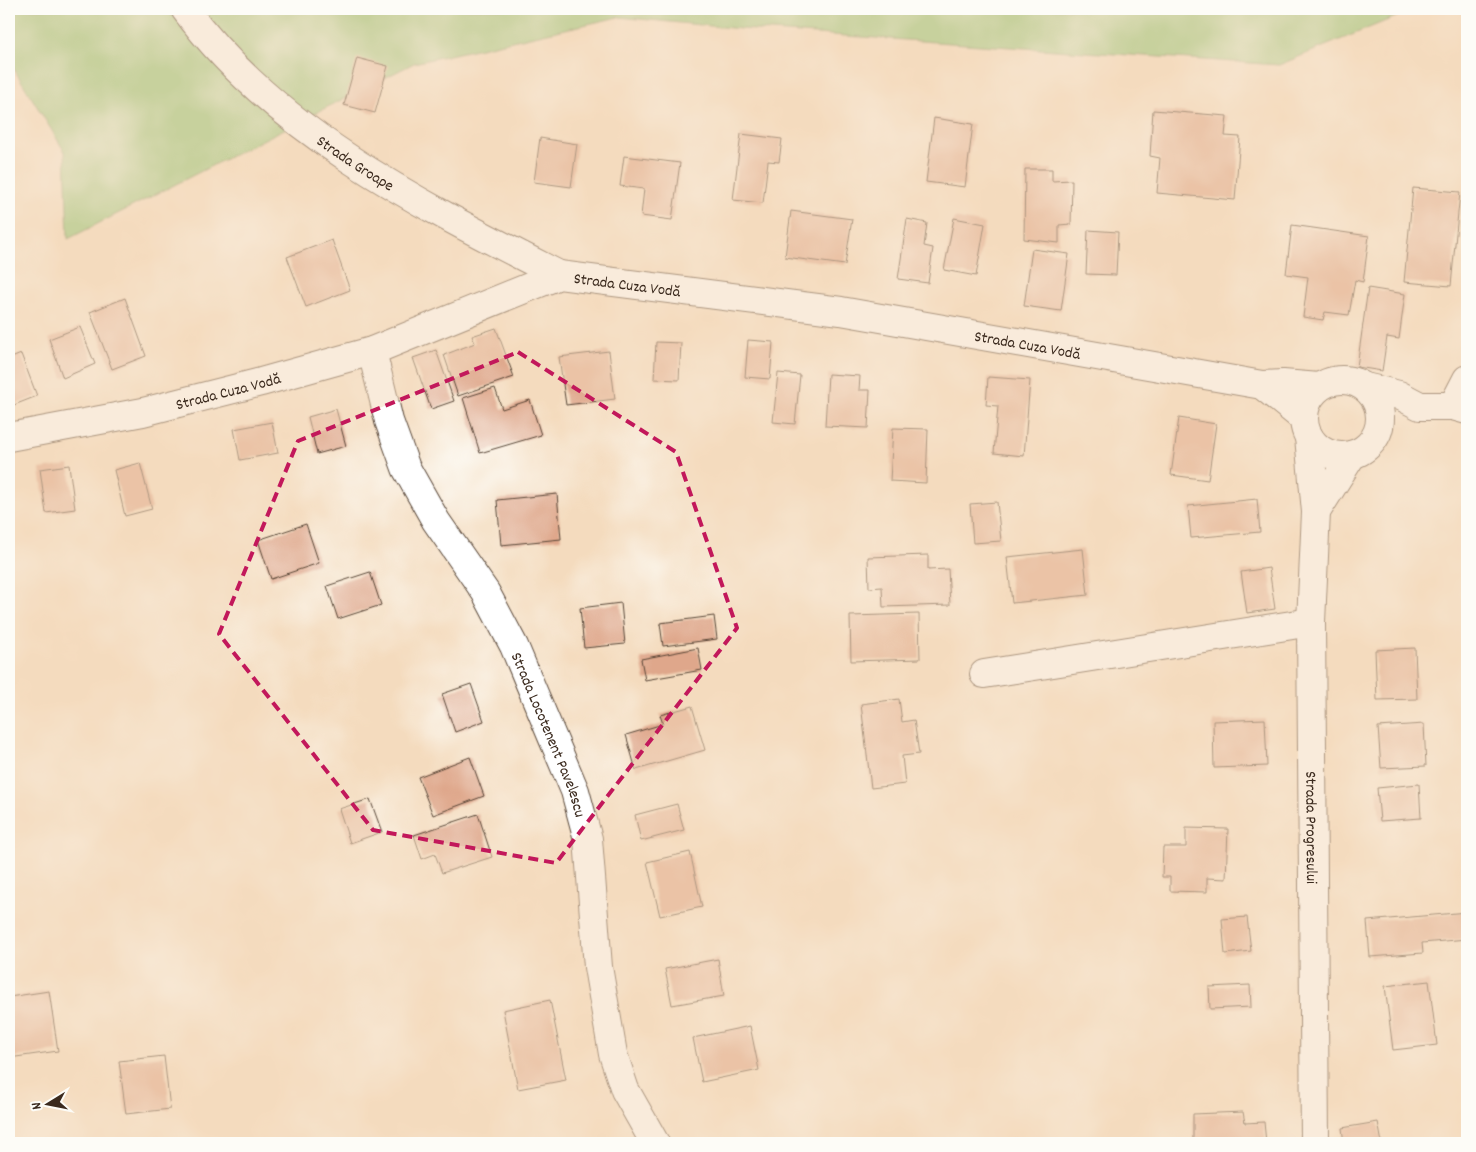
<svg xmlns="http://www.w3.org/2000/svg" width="1476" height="1152" viewBox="0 0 1476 1152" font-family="Dekko,sans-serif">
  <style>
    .green { fill: #91c576; stroke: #66784a }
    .building { fill: #dfa78b }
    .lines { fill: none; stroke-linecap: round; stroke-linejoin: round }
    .minor-casing { stroke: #574536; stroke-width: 30 }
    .tertiary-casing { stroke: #574536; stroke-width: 30 }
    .minor { stroke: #fff; stroke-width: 28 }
    .tertiary { stroke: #fff; stroke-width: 28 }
    .marked { fill: none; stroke: #c2185b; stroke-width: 4; stroke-dasharray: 10 6; stroke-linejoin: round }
    .labels { text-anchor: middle; stroke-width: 4; stroke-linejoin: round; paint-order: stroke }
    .street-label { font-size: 16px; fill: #3b2a1e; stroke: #fdfcf7 }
  </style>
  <rect width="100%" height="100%" fill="#fdfcf7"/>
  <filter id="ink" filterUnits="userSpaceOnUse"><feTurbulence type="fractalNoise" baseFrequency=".02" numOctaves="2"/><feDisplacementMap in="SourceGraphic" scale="10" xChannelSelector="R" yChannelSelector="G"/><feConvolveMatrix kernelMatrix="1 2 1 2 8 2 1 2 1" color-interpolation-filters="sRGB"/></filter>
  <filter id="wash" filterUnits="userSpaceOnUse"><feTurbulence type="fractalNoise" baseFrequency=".0096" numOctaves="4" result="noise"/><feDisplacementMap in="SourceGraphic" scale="20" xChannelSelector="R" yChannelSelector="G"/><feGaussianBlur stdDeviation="1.12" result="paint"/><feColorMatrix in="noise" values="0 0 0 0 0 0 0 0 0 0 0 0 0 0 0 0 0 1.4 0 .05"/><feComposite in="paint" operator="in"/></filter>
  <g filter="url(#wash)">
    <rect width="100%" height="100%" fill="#f4dbbe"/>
    <path class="green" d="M9 9H1415L1279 65 741 29 619 17 414 63 68 239 65 152 9 61Z"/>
    <g id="blocks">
      <g class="building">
        <path d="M357 58 388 66 375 113 344 105Z"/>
        <path d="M1153 110 1227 116 1225 136 1240 137 1235 200 1157 193 1160 158 1150 156Z"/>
        <path d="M934 118 973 124 965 187 926 182Z"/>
        <path d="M741 134 782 139 779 162 768 161 763 203 733 200Z"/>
        <path d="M540 138 577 144 571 187 534 182Z"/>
        <path d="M624 156 680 163 672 220 641 216 644 189 620 186Z"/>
        <path d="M1025 169H1052V181L1072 180 1071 224 1059 225V243L1024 239Z"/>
        <path d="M1413 188 1460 192 1451 286 1404 282Z"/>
        <path d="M791 211 852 219 845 265 785 257Z"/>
        <path d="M954 218 985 224 976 276 944 270Z"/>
        <path d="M907 219 927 223 924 246 933 248 928 283 898 279Z"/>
        <path d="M1292 225 1369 236 1363 282 1355 280 1349 315 1325 312 1323 320 1303 317 1308 277 1286 274Z"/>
        <path d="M1088 230 1118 232 1116 275 1086 274Z"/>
        <path d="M332 240 350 290 306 307 287 257Z"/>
        <path d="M1032 249 1069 254 1061 311 1024 306Z"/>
        <path d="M1368 288 1405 294 1399 339 1387 337 1382 371 1357 367Z"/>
        <path d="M125 298 146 356 112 369 90 312Z"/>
        <path d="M80 327 95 364 63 378 49 339Z"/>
        <path d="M496 328 514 377 458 396 444 355 475 343 472 336Z"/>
        <path d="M748 340 773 342 770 379 745 377Z"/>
        <path d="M656 342 681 343 679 380 654 379Z"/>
        <path d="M436 350 454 401 431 409 413 358Z"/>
        <path d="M609 351 615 399 566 405 559 357Z"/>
        <path d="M21 354 37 396 9 407V359Z"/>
        <path d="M778 373 800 375 795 424 773 422Z"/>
        <path d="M828 374 860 376 859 390H870L868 428 825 426Z"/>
        <path d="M988 377 1030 380 1024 456 994 453 998 406 986 405Z"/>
        <path d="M495 388 502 409 530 400 541 435 480 453 463 398Z"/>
        <path d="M336 409 346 446 317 454 308 417Z"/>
        <path d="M1179 418 1216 424 1208 480 1171 475Z"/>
        <path d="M272 422 278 453 240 460 234 429Z"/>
        <path d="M893 428 928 429 926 483 890 481Z"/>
        <path d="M140 463 152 509 125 516 114 470Z"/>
        <path d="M69 465 75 509 46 513 40 469Z"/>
        <path d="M557 494 561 539 501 545 497 500Z"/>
        <path d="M1257 499 1260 532 1191 538 1188 506Z"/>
        <path d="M997 502 1001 541 973 543 970 504Z"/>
        <path d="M306 524 319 563 271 579 258 540Z"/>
        <path d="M1083 549 1088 595 1012 603 1007 557Z"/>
        <path d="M928 555V570L948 569 950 605 883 607 882 587 869 588 868 557Z"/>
        <path d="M1269 568 1275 609 1247 613 1241 572Z"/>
        <path d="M370 572 381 605 338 619 327 586Z"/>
        <path d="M621 603 625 644 584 648 580 608Z"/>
        <path d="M919 614 920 659 851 661 850 616Z"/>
        <path d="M714 616 717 639 663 646 660 623Z"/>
        <path d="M698 648 702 670 645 680 641 659Z"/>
        <path d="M1415 648 1417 699 1377 700 1375 650Z"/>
        <path d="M471 684 484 721 455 732 442 694Z"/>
        <path d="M899 699 902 722 914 720 919 754 902 756 905 784 871 788 861 704Z"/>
        <path d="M692 706 705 750 636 770 626 735 663 724 660 715Z"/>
        <path d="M1265 719 1267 766 1214 768 1213 721Z"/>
        <path d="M1424 724 1426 766 1381 768 1378 727Z"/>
        <path d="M470 757 484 796 433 815 418 777Z"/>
        <path d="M1419 784 1421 818 1380 821 1377 788Z"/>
        <path d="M370 799 382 832 350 843 339 809Z"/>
        <path d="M677 804 684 830 641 841 635 815Z"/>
        <path d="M478 814 492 857 442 873 435 854 422 859 414 835Z"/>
        <path d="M1186 828 1228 829 1226 879 1207 878V892L1170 891V877H1162L1163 847H1186Z"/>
        <path d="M690 852 702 907 660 916 647 862Z"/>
        <path d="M1467 912V939L1422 943 1423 953 1370 957 1367 921Z"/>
        <path d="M1247 917 1251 951 1225 954 1222 919Z"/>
        <path d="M718 959 724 996 672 1005 665 969Z"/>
        <path d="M1429 981 1437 1045 1393 1050 1385 986Z"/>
        <path d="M1250 985 1251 1007 1210 1009 1209 987Z"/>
        <path d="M49 991 58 1051 9 1058V997Z"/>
        <path d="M550 1000 566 1080 518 1089 503 1010Z"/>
        <path d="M750 1026 759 1070 702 1082 693 1038Z"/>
        <path d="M164 1056 170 1109 126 1114 119 1061Z"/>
        <path d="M1243 1112 1245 1123 1264 1122 1266 1143H1193V1114Z"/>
        <path d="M1378 1122 1382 1143H1344L1342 1128Z"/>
      </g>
    </g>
  </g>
  <g filter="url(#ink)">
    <use href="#blocks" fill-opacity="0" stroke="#574536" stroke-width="1"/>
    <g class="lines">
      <defs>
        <g id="minor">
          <path id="s1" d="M185 9C277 134 424 206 559 275"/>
          <path id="s2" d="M372 351 389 421 406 468 436 521 486 593 514 646 575 791 588 839 598 967 613 1054 625 1090 655 1143"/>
          <path d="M1262 385 1303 418"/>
          <path d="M1453 406 1467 379"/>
          <path id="s3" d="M9 437 143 412 261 382 372 351 559 275 841 311 1262 385 1283 384 1319 387"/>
          <path d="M984 674 1311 622"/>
        </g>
        <g id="tertiary">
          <circle cx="1342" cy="418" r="38"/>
          <path d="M1365 387 1399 395 1420 406H1453L1467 410"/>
          <path id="s4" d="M1309 437 1316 512 1311 622 1315 1143"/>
          <path d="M1316 512 1352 455"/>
        </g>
      </defs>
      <use href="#minor" class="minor-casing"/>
      <use href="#tertiary" class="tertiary-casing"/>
      <use href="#minor" class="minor"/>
      <use href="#tertiary" class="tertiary"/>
    </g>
  </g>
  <path d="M0 0H1476V1152H0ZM518 352 676 452 737 628 556 863 373 830 219 634 298 441Z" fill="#f4dbbe" fill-opacity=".55" fill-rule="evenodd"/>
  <path class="marked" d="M518 352 676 452 737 628 556 863 373 830 219 634 298 441Z"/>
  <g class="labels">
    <g class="street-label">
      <text dy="6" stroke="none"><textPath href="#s1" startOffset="231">Strada Groape</textPath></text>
      <text dy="6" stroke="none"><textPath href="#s3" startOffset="644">Strada Cuza Vodă</textPath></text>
      <text dy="6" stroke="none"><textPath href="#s3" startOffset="1049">Strada Cuza Vodă</textPath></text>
      <text dy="6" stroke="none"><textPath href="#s3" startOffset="224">Strada Cuza Vodă</textPath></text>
      <text dy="6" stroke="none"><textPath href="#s2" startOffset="426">Strada Locotenent Pavelescu</textPath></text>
      <text dy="6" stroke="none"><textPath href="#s4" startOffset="391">Strada Progresului</textPath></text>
    </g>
  </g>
  <rect width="1476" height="1152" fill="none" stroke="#fdfcf7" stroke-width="30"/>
  <g transform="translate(48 1104) rotate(260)" stroke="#fdfcf7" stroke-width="4" paint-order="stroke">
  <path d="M0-4L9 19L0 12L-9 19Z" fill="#3b2a1e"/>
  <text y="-8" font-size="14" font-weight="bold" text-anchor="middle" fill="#3b2a1e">N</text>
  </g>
</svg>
